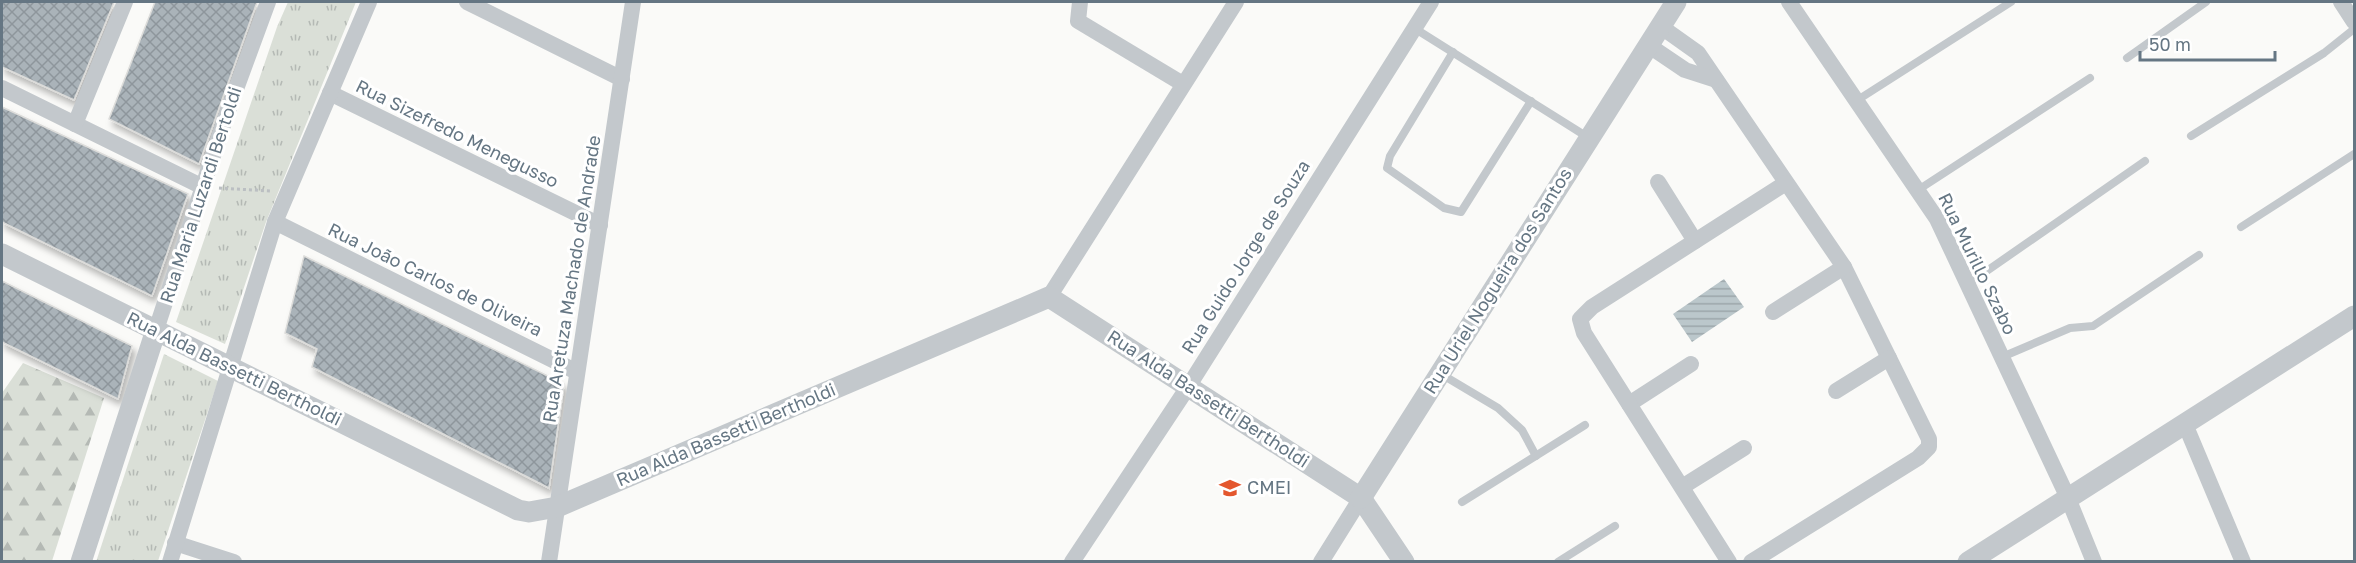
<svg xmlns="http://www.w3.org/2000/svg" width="2356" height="563" viewBox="0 0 2356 563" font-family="'Golos Text',sans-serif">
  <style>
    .grass { fill: url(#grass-tufts) }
    .forest { fill: url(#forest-firs) }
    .water { fill: url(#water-rules) }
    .building { fill: url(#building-cross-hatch); stroke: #dcdcda; stroke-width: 1.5; filter: url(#shadow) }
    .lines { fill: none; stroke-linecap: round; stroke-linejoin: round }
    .path { stroke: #bbbfc2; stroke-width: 3; stroke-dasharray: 3 3; stroke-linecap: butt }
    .service { stroke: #c3c8cc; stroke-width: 8 }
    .minor { stroke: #c3c8cc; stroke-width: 16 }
    .tertiary { stroke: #c3c8cc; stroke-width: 21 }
    .labels { text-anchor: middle; stroke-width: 6; stroke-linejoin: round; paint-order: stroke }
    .street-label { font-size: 18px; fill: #657683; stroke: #fff }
    .poi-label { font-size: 18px; fill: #657683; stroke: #fff; text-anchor: start }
  </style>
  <defs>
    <pattern id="grass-tufts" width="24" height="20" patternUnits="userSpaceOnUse" patternTransform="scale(1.5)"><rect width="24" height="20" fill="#dadfd7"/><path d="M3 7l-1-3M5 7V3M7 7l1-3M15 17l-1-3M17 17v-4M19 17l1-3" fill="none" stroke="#b4b9b4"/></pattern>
    <pattern id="forest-firs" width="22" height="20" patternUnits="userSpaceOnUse" patternTransform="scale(1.5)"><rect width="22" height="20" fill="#dadfd7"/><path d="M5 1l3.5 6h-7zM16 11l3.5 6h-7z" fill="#b4b9b4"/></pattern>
    <pattern id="water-rules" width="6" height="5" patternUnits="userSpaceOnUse" patternTransform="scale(1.5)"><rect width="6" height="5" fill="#bbc7cb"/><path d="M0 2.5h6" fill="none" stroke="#9ca6aa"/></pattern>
    <pattern id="building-cross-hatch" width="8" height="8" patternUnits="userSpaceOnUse" patternTransform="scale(1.5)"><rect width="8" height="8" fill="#aab3b9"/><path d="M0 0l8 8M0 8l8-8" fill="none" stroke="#8e969c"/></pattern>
    <filter id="shadow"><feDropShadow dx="3.5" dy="6" stdDeviation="3" flood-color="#0004"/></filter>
  </defs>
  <rect width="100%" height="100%" fill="#fafaf8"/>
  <g class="grass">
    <path d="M288 2H356L266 222 225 344 176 322 277 27Z"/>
    <path d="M164 354 218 381 158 561 96 562Z"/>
  </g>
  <path class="forest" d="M23 363 104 398 52 561H2V393Z"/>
  <path class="water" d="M1724 279 1744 307 1692 342 1673 314Z"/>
  <g class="building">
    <path d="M2 2H114L74 100 2 67Z"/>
    <path d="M155 2H257L199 164 109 119Z"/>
    <path d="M2 107 188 194 152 296 2 222Z"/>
    <path d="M304 256 564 384 549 488 312 367 317 349 285 333Z"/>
    <path d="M2 281 132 346 118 399 2 342Z"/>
  </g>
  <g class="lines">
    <path class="path" d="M219 188 270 191"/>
    <g class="service">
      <path d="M1414 28 1589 138"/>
      <path d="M1453 52 1390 156 1387 168 1444 208 1461 212 1531 101"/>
      <path d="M2127 58 2206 2"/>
      <path d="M1856 101 2011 2"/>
      <path d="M2191 136 2324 53 2354 29"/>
      <path d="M1918 190 2090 78"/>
      <path d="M2241 227 2354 154"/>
      <path d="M1968 284 2145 161"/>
      <path d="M2002 357 2070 328 2093 326 2199 255"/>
      <path d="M1441 374 1498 408 1522 430 1536 456"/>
      <path d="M1462 502 1585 425"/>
      <path d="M1558 562 1615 526"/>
    </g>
    <g class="minor">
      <path d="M467 2 622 79"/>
      <path d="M1080 2 1078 21 1183 84"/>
      <path d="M1789 2 1937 219 2068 498 2094 562"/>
      <path d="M2341 2 2354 22"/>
      <path d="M1660 26 1698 53 1844 267 1929 439V447L1918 458 1751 562"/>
      <path d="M1648 45 1685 70 1716 80"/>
      <path d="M2 88 203 187"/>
      <path d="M330 93 600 225"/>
      <path d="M75 124 125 2"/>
      <path d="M1658 182 1695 241"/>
      <path d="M275 222 577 372"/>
      <path d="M1049 297 1236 2"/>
      <path d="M1773 312 1844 267"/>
      <path d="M156 330 225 119 268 2"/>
      <path d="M1836 391 1889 358"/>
      <path d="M1629 404 1691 364"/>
      <path d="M2185 424 2243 562"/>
      <path d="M1682 487 1744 448"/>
      <path d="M175 543 234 562"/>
      <path d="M170 562 275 222 369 2"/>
      <path d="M549 562 633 2"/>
      <path d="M1072 562 1188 387 1431 2"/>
      <path d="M1321 562 1361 498"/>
      <path d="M1729 562 1584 333 1580 319 1592 307 1786 183"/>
    </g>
    <g class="tertiary">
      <path d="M2 254 518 510 529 512 557 507 1049 297 1361 498 1404 562"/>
      <path d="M1361 498 1676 2"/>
      <path d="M81 562 156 330"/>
      <path d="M1968 562 2354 316"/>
    </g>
  </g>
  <defs>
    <symbol id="school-bare" viewBox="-9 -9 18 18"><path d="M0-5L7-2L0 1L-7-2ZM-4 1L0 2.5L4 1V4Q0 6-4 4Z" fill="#e4572e" stroke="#fff" stroke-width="2.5" paint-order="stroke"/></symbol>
  </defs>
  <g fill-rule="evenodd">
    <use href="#school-bare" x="1215" y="473" width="30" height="30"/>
  </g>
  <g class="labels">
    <g class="street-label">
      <text transform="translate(457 134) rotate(26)" y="6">Rua Sizefredo Menegusso</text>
      <text transform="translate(201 195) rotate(-72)" y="6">Rua Maria Luzardi Bertoldi</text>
      <text transform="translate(1246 257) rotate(-58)" y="6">Rua Guido Jorge de Souza</text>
      <text transform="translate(1977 264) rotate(64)" y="6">Rua Murillo Szabo</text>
      <text transform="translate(572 279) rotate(-81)" y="6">Rua Aretuza Machado de Andrade</text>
      <text transform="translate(435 280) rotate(26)" y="6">Rua João Carlos de Oliveira</text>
      <text transform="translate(1498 281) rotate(-58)" y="6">Rua Uriel Nogueira dos Santos</text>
      <text transform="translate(234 369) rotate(26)" y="6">Rua Alda Bassetti Bertholdi</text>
      <text transform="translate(1208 399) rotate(33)" y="6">Rua Alda Bassetti Bertholdi</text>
      <text transform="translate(726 435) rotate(-23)" y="6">Rua Alda Bassetti Bertholdi</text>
    </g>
    <g class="poi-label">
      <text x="1247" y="494">CMEI</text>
    </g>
  </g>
  <rect width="2356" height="563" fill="none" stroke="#657683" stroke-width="6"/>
  <path d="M2140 51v9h135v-9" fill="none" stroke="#657683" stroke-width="3"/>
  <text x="2149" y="51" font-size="18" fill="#657683" stroke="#ffffff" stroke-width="4.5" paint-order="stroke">50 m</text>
</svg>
